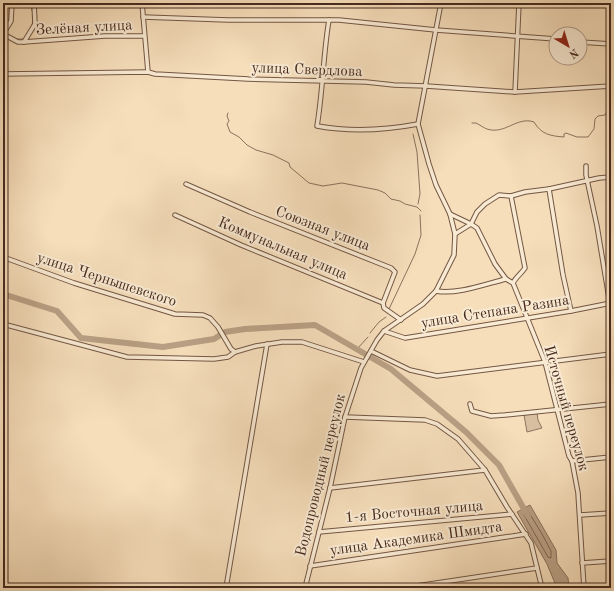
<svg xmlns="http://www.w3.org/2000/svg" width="614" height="591" viewBox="0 0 614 591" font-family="'Old Standard TT',serif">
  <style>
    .green { fill: #d8bfa0; stroke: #90745f }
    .water { fill: #baa186; stroke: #8c715c }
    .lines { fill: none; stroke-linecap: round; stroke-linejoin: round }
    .shore { stroke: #806652; stroke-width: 1 }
    .stream { stroke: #8c715c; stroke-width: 1 }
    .river { stroke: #baa186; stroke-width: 6 }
    .street-casing { stroke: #735745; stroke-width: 5.5 }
    .street { stroke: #f9ead3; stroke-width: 3.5 }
    .labels { text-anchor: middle; stroke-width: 4; stroke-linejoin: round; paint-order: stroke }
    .street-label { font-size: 15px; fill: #472a1e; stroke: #f9ead3 }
  </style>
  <rect width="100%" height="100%" fill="#f6debb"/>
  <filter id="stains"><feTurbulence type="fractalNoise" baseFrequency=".005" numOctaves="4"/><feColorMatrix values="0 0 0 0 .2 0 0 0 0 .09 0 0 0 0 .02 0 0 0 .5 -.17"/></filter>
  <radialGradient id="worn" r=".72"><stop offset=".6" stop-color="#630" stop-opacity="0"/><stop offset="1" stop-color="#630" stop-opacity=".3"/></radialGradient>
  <path class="green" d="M537 413 538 420 542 428 527 432 524 415Z"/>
  <path class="water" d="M530 505 556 550 557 563 568 578 569 588H557L547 564 517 512Z"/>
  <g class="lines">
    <path class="shore" d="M528 511 542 534 551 551V558L548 557 524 515V513Z"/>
    <g class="stream">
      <path d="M30 3 33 14"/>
      <path d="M32 26 33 19"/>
      <path d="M3 38 8 39"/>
      <path d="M17 39H24"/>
      <path d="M228 113 227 116 229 121 227 124 230 132 239 137 247 145 256 150 273 155 289 163 290 167 309 183 323 186 342 183 378 190 385 193 391 199 400 201 405 204 417 207 421 211"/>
      <path d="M472 123H476C480 125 484 128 487 129 505 135 517 116 534 122 541 134 550 136 564 137V134L566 133 577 137H588L594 129 595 119 598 116 605 115 607 111 611 113"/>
      <path d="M413 134 417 152 420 194 418 204"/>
      <path d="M389 309 415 254 421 235 420 215"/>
      <path d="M370 333 379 322 386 317"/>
      <path d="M358 348 368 337"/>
    </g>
    <path class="river" d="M3 294 57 311 81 338 163 347 214 339 225 332 245 329 315 325 391 369 466 432 499 465 528 516"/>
    <defs>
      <g id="street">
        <path d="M142 3 148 72"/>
        <path d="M143 17 228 20H339L436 30 556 39"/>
        <path d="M329 20C323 55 323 91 317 126 350 132 386 130 418 124"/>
        <path d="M3 34 18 42H24L35 24 34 3"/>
        <path d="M3 34 11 21 12 3"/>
        <path d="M24 42 105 36H144"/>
        <path d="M580 42 611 44"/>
        <path d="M3 74 148 72 155 74 248 79 366 82 394 85 426 86 515 92 611 86"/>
        <path d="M515 92 519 3"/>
        <path d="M586 166V175L597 226 610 304"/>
        <path d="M186 184 250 212 391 268 395 272 383 303 384 308 401 320"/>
        <path d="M549 189 563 275 571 311"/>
        <path d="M511 196 525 268C521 274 516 277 513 283L545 362 569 456 572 461 578 493 584 588"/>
        <path d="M450 214 471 224 477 228 495 264 506 279 513 283"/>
        <path d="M175 215 241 245 383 303"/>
        <path d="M455 234 471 224 477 212 485 204 499 195 511 196 525 192 549 189 599 178 611 177"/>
        <path d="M3 257 74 283 175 314 203 315 210 318 218 327 231 349 235 352 256 346 282 342H302L364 362"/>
        <path d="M436 291C456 295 486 284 506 279"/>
        <path d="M3 324 127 357 214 359 228 357 235 352"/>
        <path d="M384 331 405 338 571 311 611 303"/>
        <path d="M371 351 410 370 437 376 611 354"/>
        <path d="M470 404 472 411 491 416 505 415 611 404"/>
        <path d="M345 417 425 420 437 424 458 439 485 470 507 507 531 543 542 588"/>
        <path d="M572 461 611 457"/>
        <path d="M330 488 485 470"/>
        <path d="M580 515 611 513"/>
        <path d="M319 532 512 514"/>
        <path d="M582 563 611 561"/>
        <path d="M310 566 526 534"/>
        <path d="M226 588 267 344"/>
        <path d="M305 588 330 488 345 417 361 368 377 340 384 331 423 304 436 291 454 255 455 234 450 214 436 185 429 164 418 124 441 3"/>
        <path d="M403 588 537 568"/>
      </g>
    </defs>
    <use href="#street" class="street-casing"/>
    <use href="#street" class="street"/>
  </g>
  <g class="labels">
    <g class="street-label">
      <text transform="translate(84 27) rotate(-3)" y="5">Зелёная улица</text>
      <text transform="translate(307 69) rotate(2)" y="5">улица Свердлова</text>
      <text transform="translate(323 228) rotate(21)" y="5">Союзная улица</text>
      <text transform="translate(283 248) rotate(23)" y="5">Коммунальная улица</text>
      <text transform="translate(107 279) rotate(18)" y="5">улица Чернышевского</text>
      <text transform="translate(495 311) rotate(-9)" y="5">улица Степана Разина</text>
      <text transform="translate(567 408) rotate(74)" y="5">Источный переулок</text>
      <text transform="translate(320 475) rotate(-76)" y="5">Водопроводный переулок</text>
      <text transform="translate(414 511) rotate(-5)" y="5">1-я Восточная улица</text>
      <text transform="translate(416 538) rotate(-8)" y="5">улица Академика Шмидта</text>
    </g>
  </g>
  <rect width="614" height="591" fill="none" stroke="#f6debb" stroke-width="16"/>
  <rect x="4" y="4" width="606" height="583" fill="none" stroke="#472a1e" stroke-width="2"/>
  <rect x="8" y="8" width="598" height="575" fill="none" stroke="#472a1e"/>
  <g transform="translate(568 46) rotate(142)"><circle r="19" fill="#f9ead3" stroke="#b29d8b"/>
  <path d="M0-3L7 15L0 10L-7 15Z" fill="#8f2418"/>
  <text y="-6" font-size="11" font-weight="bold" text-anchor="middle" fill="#472a1e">N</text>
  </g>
  <rect width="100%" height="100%" filter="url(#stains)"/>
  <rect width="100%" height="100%" fill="url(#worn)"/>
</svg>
